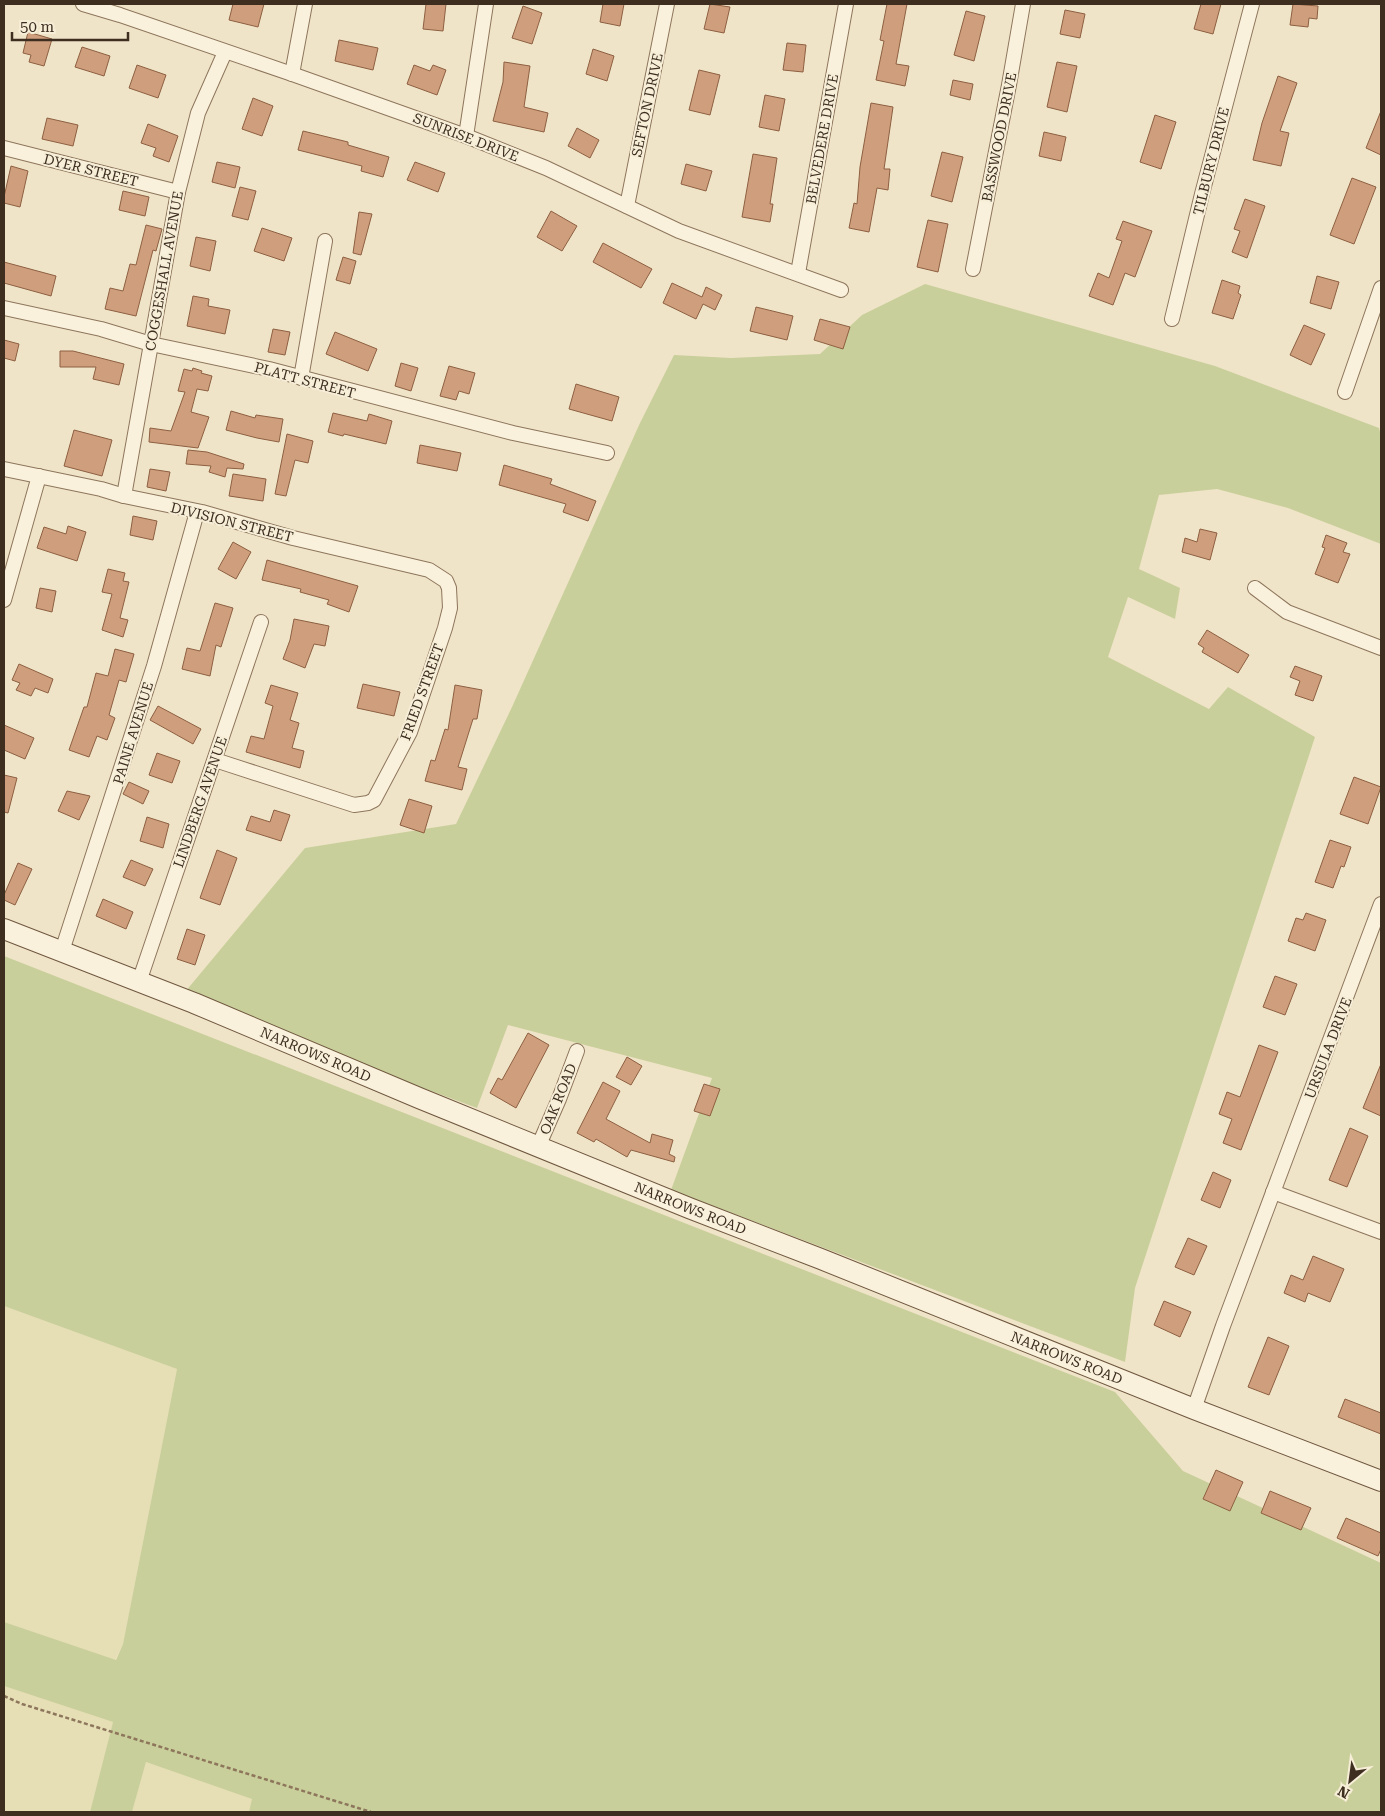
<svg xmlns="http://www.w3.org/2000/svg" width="1385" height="1816" viewBox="0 0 1385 1816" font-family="'Roboto Serif',serif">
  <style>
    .farmland { fill: #e6deb5 }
    .green { fill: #c9cf9b }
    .building { fill: #cf9f7d; stroke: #8d5f41 }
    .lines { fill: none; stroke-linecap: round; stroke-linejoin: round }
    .street-casing { stroke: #8d765c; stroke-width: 16 }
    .secondary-casing { stroke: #6f573f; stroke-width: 22 }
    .path { stroke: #8d765c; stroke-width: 2.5; stroke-dasharray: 4 2.5; stroke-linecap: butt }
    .street { stroke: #faf1dc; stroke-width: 14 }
    .secondary { stroke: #faf1dc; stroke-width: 20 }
    .labels { text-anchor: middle; stroke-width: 4; stroke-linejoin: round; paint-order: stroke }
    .street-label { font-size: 14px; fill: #3d2e20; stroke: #f7eed8 }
  </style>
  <rect width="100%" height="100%" fill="#f0e4c8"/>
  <g class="farmland">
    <path d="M4 1306 177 1369 123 1644 115 1660 4 1622Z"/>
    <path d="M4 1686 113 1722 90 1812H4Z"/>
    <path d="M146 1762 253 1799 249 1812H132Z"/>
  </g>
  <g class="green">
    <path d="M925 284 1215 366 1379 428 1381 436V544L1288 508 1217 489 1159 495 1139 569 1180 588 1175 619 1128 597 1108 657 1209 709 1228 687 1315 737 1135 1288 1125 1362 671 1190 712 1078 508 1025 477 1108 180 998 305 848 456 824 512 707 640 423 674 355 731 358 820 354 862 315Z"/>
    <path d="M4 956 1115 1392 1183 1471 1381 1563V1812H249L252 1799 146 1762 132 1812H90L113 1722 4 1686V1622L116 1660 123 1644 177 1369 4 1306Z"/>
  </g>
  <g class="building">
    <path d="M233 4H264L258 27 229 20Z"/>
    <path d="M426 4H446L443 31 423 29Z"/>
    <path d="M603 4H624L620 26 600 22Z"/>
    <path d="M710 4 730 7 724 33 704 29Z"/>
    <path d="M887 4H907L896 64 909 66 905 86 876 80 884 41 880 40Z"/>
    <path d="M1201 4H1221L1213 34 1194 29Z"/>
    <path d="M1293 4 1318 6 1317 19 1309 18 1308 27 1290 25Z"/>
    <path d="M523 6 542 13 532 44 512 38Z"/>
    <path d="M1065 10 1085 14 1080 38 1060 34Z"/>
    <path d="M966 11 985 16 974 61 954 55Z"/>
    <path d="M28 32 52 39 44 66 29 62 31 55 23 53Z"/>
    <path d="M339 40 378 48 373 70 335 61Z"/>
    <path d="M787 43 806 45 803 72 783 70Z"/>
    <path d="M82 47 110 56 104 76 75 67Z"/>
    <path d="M593 49 614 56 607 81 586 74Z"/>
    <path d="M504 62 530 66 524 107 548 113 544 132 493 121 503 82Z"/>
    <path d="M1057 62 1077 66 1067 112 1047 107Z"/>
    <path d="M137 65 166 75 158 98 129 88Z"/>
    <path d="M414 65 430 71 433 65 446 70 437 95 407 84Z"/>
    <path d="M699 70 720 75 710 115 689 110Z"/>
    <path d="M1278 76 1297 83 1280 131 1289 133 1281 166 1253 160 1262 123Z"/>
    <path d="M953 80 973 84 970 100 950 95Z"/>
    <path d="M765 95 785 99 779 131 759 127Z"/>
    <path d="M253 98 273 106 262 136 242 129Z"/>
    <path d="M871 103 893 107 884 169H890L888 190 877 188 869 232 849 228 854 203 857 204 860 167Z"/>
    <path d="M1381 111V155L1366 148Z"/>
    <path d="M1155 115 1176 122 1161 169 1140 162Z"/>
    <path d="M47 118 78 125 73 146 42 139Z"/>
    <path d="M148 124 178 136 169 162 153 156 156 148 141 143Z"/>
    <path d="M577 128 599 140 590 158 568 146Z"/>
    <path d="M303 131 348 142V145L389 157 383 177 361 171 362 166 298 150Z"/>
    <path d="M1044 132 1066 137 1061 161 1039 156Z"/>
    <path d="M942 152 963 157 952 202 931 196Z"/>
    <path d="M753 154 777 158 770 204H773L770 222 742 217Z"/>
    <path d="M217 162 240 167 235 188 212 182Z"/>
    <path d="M415 162 445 173 438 192 407 180Z"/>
    <path d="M686 164 712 171 706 191 681 184Z"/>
    <path d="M11 166 28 171 20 207 4 203V197Z"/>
    <path d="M1352 178 1376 187 1354 244 1330 235Z"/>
    <path d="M240 187 256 191 248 220 232 216Z"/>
    <path d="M123 191 149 197 145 216 119 210Z"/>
    <path d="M1245 199 1265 206 1247 258 1232 252 1240 231 1234 229Z"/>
    <path d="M551 211 577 226 562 251 537 237Z"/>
    <path d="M359 212 372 214 361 255 353 253Z"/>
    <path d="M928 220 948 224 938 272 917 267Z"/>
    <path d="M1123 221 1152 231 1135 277 1125 273 1113 305 1089 296 1098 273 1109 278 1122 241 1116 239Z"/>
    <path d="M146 225 162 229 156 251 153 250 136 316 105 309 110 288 123 291 130 264 136 265Z"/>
    <path d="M262 228 292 238 284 261 254 251Z"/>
    <path d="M196 237 216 241 210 271 190 266Z"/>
    <path d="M603 243 652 269 641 288 593 262Z"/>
    <path d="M343 257 356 261 350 284 336 280Z"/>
    <path d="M4 262 56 276 51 296 4 283Z"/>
    <path d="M1317 276 1339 282 1331 309 1310 303Z"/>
    <path d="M1222 280 1240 286 1238 293 1241 295 1233 319 1212 313Z"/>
    <path d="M672 283 702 297 706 287 722 295 715 310 703 304 696 319 663 303Z"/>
    <path d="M193 296 209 299 208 306 230 310 225 334 187 326Z"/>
    <path d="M756 307 793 316 787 340 750 331Z"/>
    <path d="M820 319 850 327 843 349 814 340Z"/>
    <path d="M1304 325 1325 334 1311 365 1290 355Z"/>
    <path d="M273 329 290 332 285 355 268 352Z"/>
    <path d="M335 332 377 349 368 371 326 354Z"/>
    <path d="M4 340 19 344 15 361 4 358Z"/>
    <path d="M60 351H73L124 364 119 385 93 379 96 367H60Z"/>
    <path d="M401 363 418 368 411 391 395 386Z"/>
    <path d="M449 366 475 373 469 394 459 391 456 400 440 396Z"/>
    <path d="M193 368 202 371 201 373 212 376 208 391 197 389 191 412 209 417 198 448 149 442 150 428 171 431 185 392 178 391 184 369 192 371Z"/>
    <path d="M576 384 619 397 612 421 569 409Z"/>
    <path d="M231 411 255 418 256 415 283 419 279 442 257 438 226 430Z"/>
    <path d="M333 413 367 421 369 414 392 421 386 444 344 434 343 436 328 432Z"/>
    <path d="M74 430 112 440 102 476 64 466Z"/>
    <path d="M287 434 313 441 308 463 295 460 286 496 275 494Z"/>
    <path d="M420 445 461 453 457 471 417 463Z"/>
    <path d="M188 450 207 452 244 464 243 469 227 468 225 477 209 472 211 466 186 464Z"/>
    <path d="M504 465 552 479 550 484 596 501 588 521 563 512 566 504 499 485Z"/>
    <path d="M150 469 170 472 166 491 147 487Z"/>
    <path d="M233 474 266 479 263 501 229 496Z"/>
    <path d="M133 516 157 521 153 540 130 535Z"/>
    <path d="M68 526 86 532 77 561 37 548 44 527 66 534Z"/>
    <path d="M1200 529 1217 533 1210 560 1182 552 1185 538 1197 542Z"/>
    <path d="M1326 535 1347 543 1343 552 1350 554 1338 583 1315 574 1325 548 1322 547Z"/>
    <path d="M233 542 251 552 236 579 218 569Z"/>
    <path d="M267 560 358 586 349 612 327 604 329 600 300 592 301 589 262 580Z"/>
    <path d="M108 569 125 573 123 581 129 582 120 618 128 620 123 637 102 630 112 594 102 592Z"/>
    <path d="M40 588 56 591 52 612 36 608Z"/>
    <path d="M215 603 233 608 221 647 216 645 210 676 182 669 187 648 200 651Z"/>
    <path d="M294 619 329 626 325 646 314 644 305 668 283 659 290 640Z"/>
    <path d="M1207 630 1249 655 1238 673 1202 652 1204 648 1198 644Z"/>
    <path d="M115 649 134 654 126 682 119 680 109 715 115 718 107 740 97 736 89 757 69 750 84 707H87L96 673 108 676Z"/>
    <path d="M19 664 53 679 48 693 35 688 31 696 16 690 20 683 12 680Z"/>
    <path d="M1295 666 1322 676 1313 701 1295 695 1300 681 1290 677Z"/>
    <path d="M363 684 400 692 394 716 357 708Z"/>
    <path d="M271 685 298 693 290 720 299 723 292 748 304 751 300 768 246 752 251 736 264 739 273 706 265 703Z"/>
    <path d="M455 685 482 690 477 719H473L458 767 467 769 462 790 425 781 431 760 435 761 445 729 448 730Z"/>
    <path d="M158 706 201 729 193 744 150 720Z"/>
    <path d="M4 725 34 738 25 759 4 750Z"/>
    <path d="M157 753 180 761 172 783 149 775Z"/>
    <path d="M4 775 17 778 8 813 4 812Z"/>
    <path d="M1354 777 1381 787 1368 824 1340 814Z"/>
    <path d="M129 782 149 791 143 804 123 794Z"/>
    <path d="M67 791 90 796 79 820 58 811Z"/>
    <path d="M409 799 432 806 424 833 400 825Z"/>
    <path d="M274 810 290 815 281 841 246 830 251 816 270 822Z"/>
    <path d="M147 817 169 824 163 848 140 841Z"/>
    <path d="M1330 840 1351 847 1344 867 1341 866 1333 888 1315 882Z"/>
    <path d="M217 850 237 858 220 905 200 898Z"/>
    <path d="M131 860 153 869 145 886 123 877Z"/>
    <path d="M18 863 32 869 15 905 4 900V895Z"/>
    <path d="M103 899 133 912 126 929 96 916Z"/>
    <path d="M1306 913 1326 920 1315 951 1288 941 1296 918 1303 920Z"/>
    <path d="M187 929 205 935 195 965 177 959Z"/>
    <path d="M1275 976 1297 984 1285 1015 1263 1007Z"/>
    <path d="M528 1033 549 1045 516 1108 490 1093 498 1078 502 1080Z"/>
    <path d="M1259 1045 1278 1052 1241 1150 1223 1143 1232 1119 1219 1114 1227 1092 1240 1097Z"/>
    <path d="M627 1057 642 1066 631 1085 616 1077Z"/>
    <path d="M1381 1064V1116L1363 1108Z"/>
    <path d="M603 1082 620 1091 606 1119 650 1143 652 1134 673 1140 669 1154 675 1157 674 1162 631 1150 627 1157 596 1139 594 1142 577 1133Z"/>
    <path d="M704 1084 720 1089 710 1116 694 1111Z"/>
    <path d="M1350 1128 1368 1136 1347 1187 1329 1180Z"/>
    <path d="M1213 1172 1231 1180 1220 1208 1201 1200Z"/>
    <path d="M1188 1238 1207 1246 1194 1275 1175 1267Z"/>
    <path d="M1313 1256 1344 1269 1330 1302 1308 1293 1305 1302 1284 1293 1291 1275 1303 1280Z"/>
    <path d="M1164 1301 1191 1312 1180 1337 1154 1325Z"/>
    <path d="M1268 1337 1289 1346 1269 1395 1248 1387Z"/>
    <path d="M1345 1399 1381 1413V1434L1338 1417Z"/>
    <path d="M1216 1470 1243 1482 1230 1511 1203 1499Z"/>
    <path d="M1270 1491 1311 1508 1301 1530 1261 1513Z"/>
    <path d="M1346 1518 1381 1533V1549L1378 1556 1337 1538Z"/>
  </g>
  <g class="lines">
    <defs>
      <g id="street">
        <path d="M83 4 120 15 292 74 466 136 546 168 679 231 841 290"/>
        <path d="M292 74 305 4"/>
        <path d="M466 136 486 4"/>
        <path d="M4 148 178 192"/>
        <path d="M627 206 667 4"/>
        <path d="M973 269 1009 85 1023 4"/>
        <path d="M798 273 846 4"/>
        <path d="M4 308 101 329 151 344 269 369 513 433 607 453"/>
        <path d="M1172 319 1202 194 1252 4"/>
        <path d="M301 378 325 241"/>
        <path d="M1345 392 1381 288"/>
        <path d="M4 469 101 489 124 496 202 512 293 538 429 570 446 581 449 588 450 608 445 628 410 732 374 800 368 803 354 805 215 760"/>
        <path d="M124 496 178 192 198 113 225 52"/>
        <path d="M1255 588 1287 612 1381 648"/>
        <path d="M4 600 39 476"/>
        <path d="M62 951 154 666 197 512"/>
        <path d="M139 982 261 622"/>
        <path d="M538 1147 559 1099 577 1051"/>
        <path d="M1273 1192 1381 1232"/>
        <path d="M1194 1409 1223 1326 1381 904"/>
      </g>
      <g id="secondary">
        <path id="s1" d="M4 929 194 1003 419 1098 689 1208 821 1259 1194 1409 1381 1481"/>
      </g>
    </defs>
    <use href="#street" class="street-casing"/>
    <use href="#secondary" class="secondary-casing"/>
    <path class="path" d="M4 1696 22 1704 371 1812"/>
    <use href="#street" class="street"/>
    <use href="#secondary" class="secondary"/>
  </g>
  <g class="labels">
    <g class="street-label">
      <text transform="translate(647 105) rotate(-78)" y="5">SEFTON DRIVE</text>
      <text transform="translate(466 137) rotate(21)" y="5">SUNRISE DRIVE</text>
      <text transform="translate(999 137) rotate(-79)" y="5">BASSWOOD DRIVE</text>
      <text transform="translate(822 139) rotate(-80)" y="5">BELVEDERE DRIVE</text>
      <text transform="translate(1211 161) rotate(-76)" y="5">TILBURY DRIVE</text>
      <text transform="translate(91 170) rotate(14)" y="5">DYER STREET</text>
      <text transform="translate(164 271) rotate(-80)" y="5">COGGESHALL AVENUE</text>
      <text transform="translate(305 380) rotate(15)" y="5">PLATT STREET</text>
      <text transform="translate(232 522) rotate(14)" y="5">DIVISION STREET</text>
      <text transform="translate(422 692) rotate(-70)" y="5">FRIED STREET</text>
      <text transform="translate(133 733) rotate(-73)" y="5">PAINE AVENUE</text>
      <text transform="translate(200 802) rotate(-71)" y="5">LINDBERG AVENUE</text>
      <text transform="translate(1328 1048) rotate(-69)" y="5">URSULA DRIVE</text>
      <text dy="5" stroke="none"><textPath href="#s1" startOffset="336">NARROWS ROAD</textPath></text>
      <text transform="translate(558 1099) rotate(-68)" y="5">OAK ROAD</text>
      <text dy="5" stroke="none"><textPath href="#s1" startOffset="741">NARROWS ROAD</textPath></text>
      <text dy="5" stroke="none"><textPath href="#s1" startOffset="1146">NARROWS ROAD</textPath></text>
    </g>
  </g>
  <rect width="1385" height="1816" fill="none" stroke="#3d2e20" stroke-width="10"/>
  <g transform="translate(1350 1781) rotate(209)" stroke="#f7eed8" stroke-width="4" paint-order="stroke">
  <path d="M0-4L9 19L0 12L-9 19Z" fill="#3d2e20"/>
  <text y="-8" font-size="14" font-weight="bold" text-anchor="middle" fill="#3d2e20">N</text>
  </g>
  <path d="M12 32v8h116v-8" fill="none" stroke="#3d2e20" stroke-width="2.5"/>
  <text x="20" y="32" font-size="15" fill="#3d2e20" stroke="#f7eed8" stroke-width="4" paint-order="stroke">50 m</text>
</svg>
